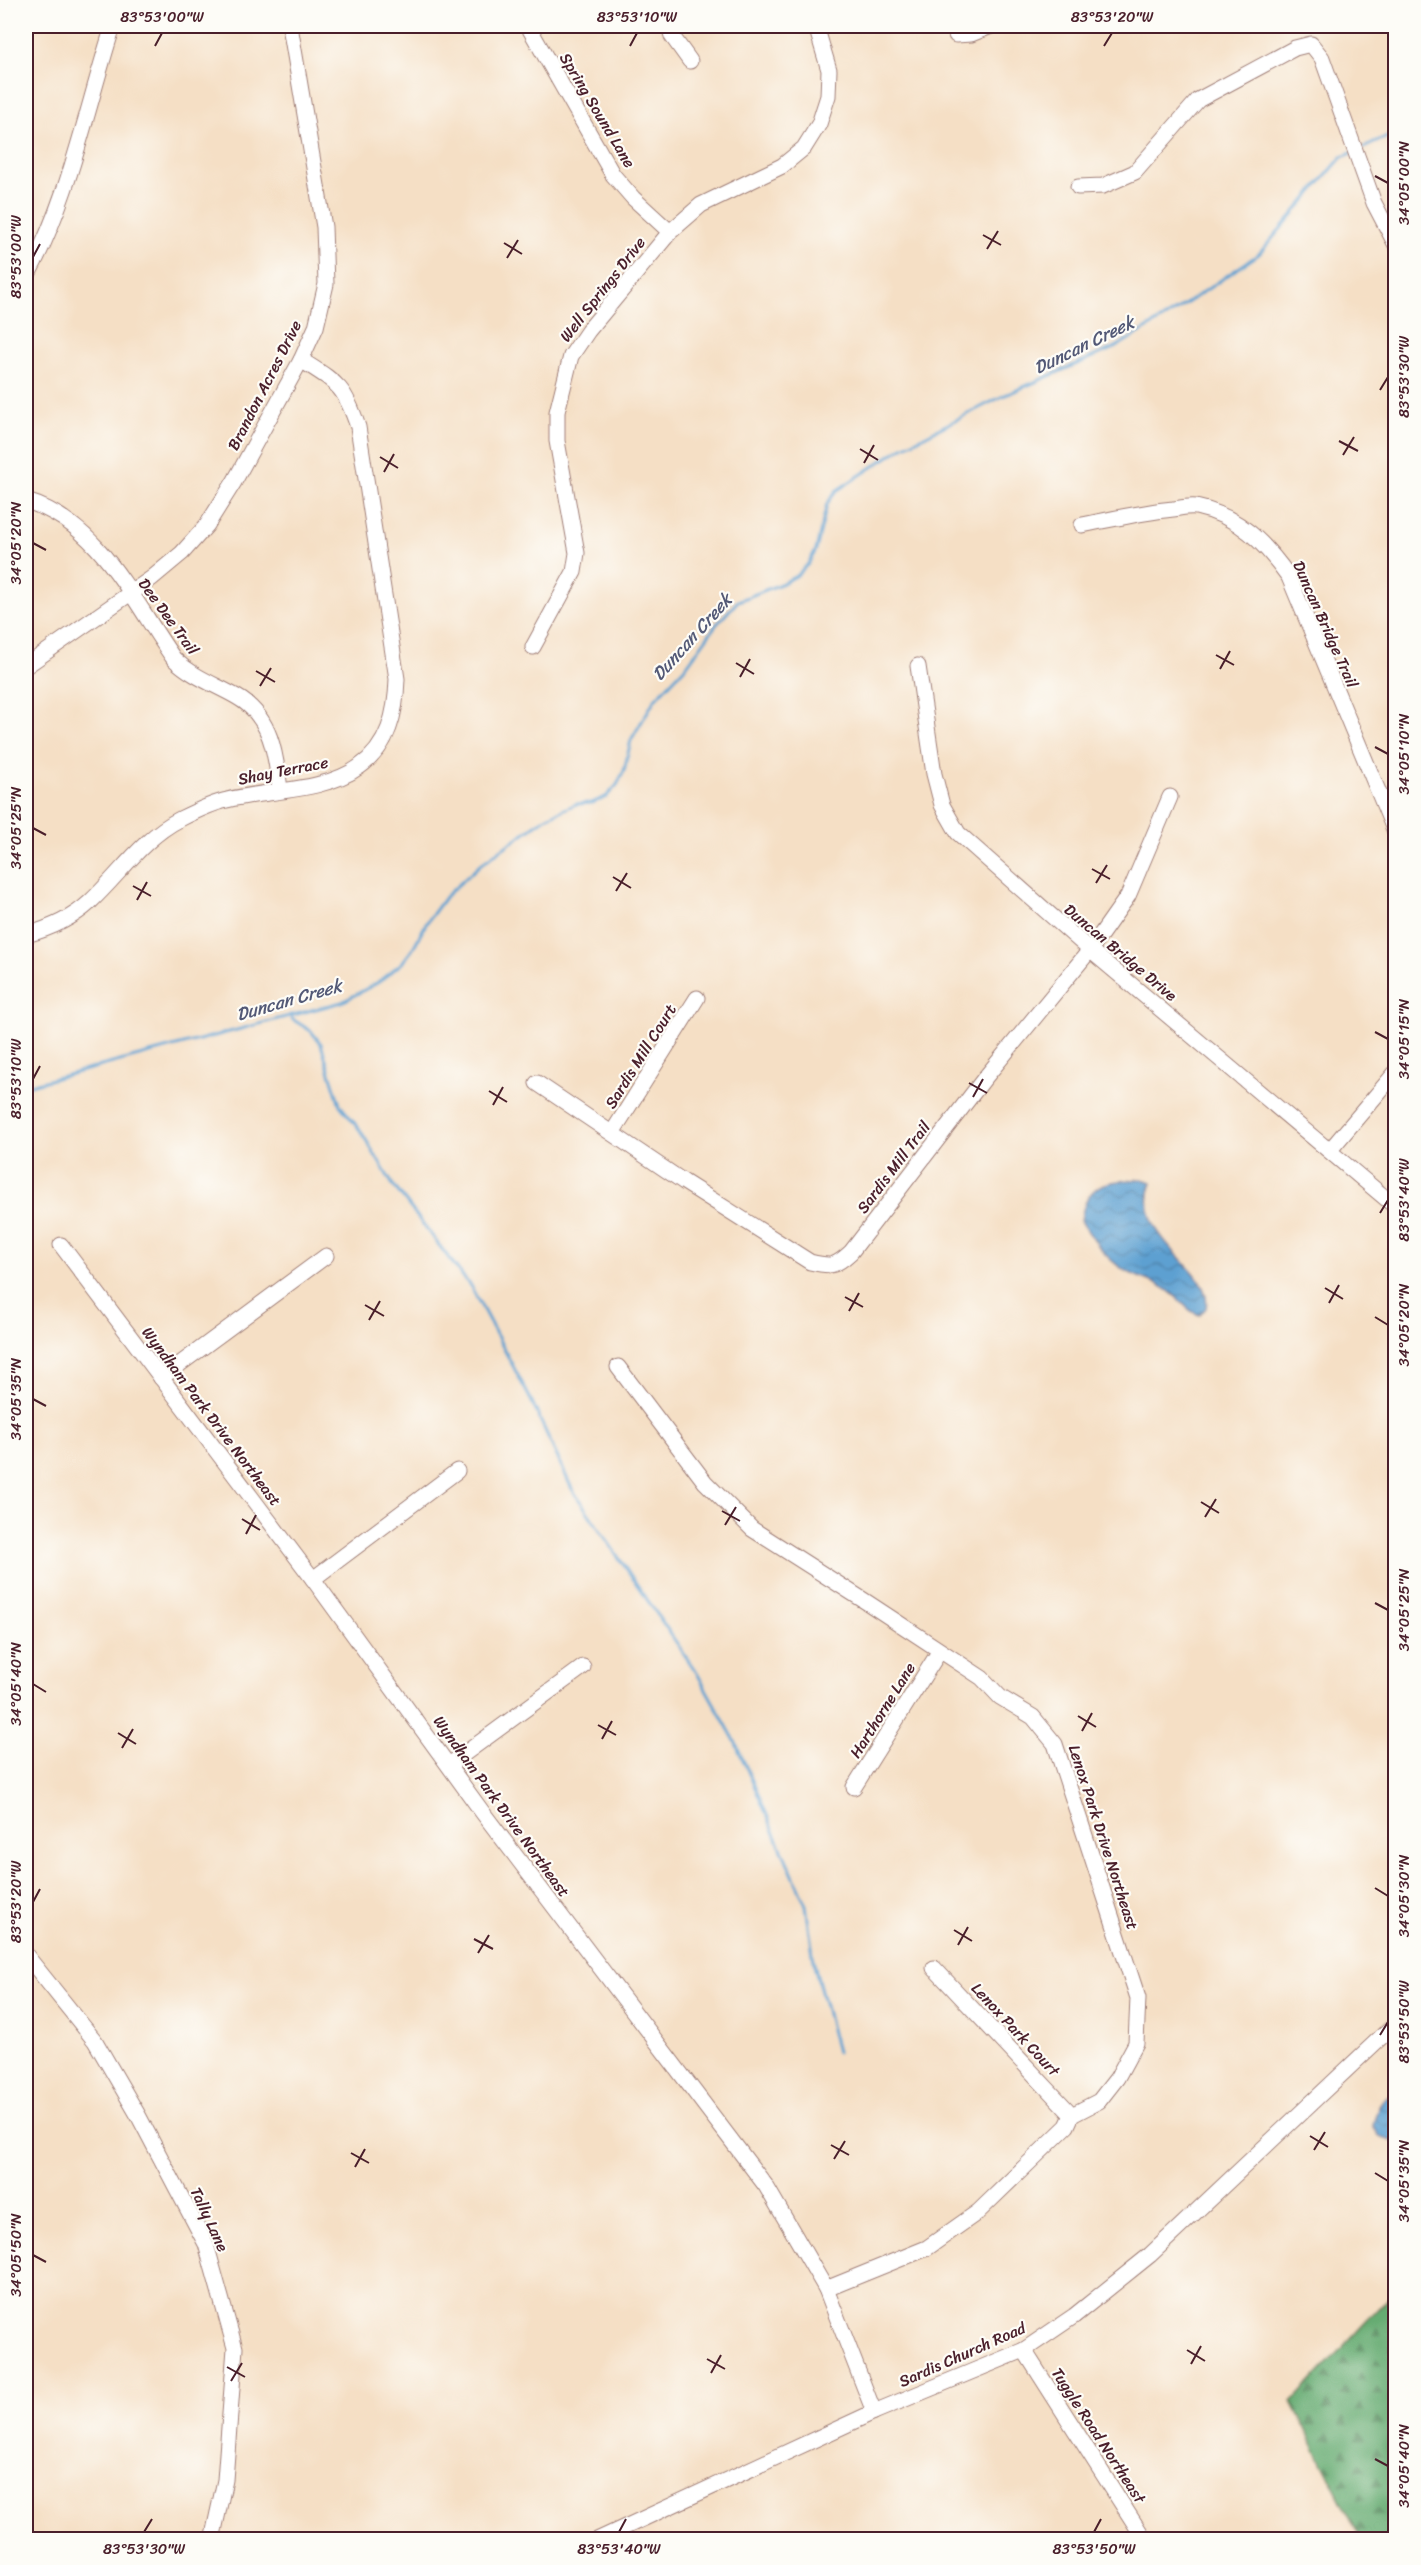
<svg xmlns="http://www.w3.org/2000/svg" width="1421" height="2565" viewBox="0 0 1421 2565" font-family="Sriracha,sans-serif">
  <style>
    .forest { fill: url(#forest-firs); stroke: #58664e; stroke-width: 1.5 }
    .water { fill: url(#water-waves); stroke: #54607e; stroke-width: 1.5 }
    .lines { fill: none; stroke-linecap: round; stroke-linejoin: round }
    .stream { stroke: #5da0d1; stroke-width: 3 }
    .minor-casing { stroke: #a07f78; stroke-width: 17 }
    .minor { stroke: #fff; stroke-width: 15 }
    .ticks { fill: none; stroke: #4a1f2b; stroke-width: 2 }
    .labels { text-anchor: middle; stroke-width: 4.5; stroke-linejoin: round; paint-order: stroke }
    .street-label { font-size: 16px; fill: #4a1f2b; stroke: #fdfcf7 }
    .water-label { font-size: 18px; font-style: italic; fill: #535976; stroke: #fdfcf7 }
    .neatline { fill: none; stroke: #4a1f2b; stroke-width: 2 }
    .ticks-label { font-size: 15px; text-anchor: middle; fill: #4a1f2b }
  </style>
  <defs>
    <pattern id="forest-firs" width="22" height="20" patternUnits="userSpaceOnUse" patternTransform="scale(1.5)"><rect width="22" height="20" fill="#66ac72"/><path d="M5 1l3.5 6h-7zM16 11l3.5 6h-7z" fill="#568b5e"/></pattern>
    <pattern id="water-waves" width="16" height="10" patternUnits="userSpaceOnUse" patternTransform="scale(1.5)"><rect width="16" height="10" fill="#5da0d1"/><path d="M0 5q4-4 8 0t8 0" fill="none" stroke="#4f82aa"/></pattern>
  </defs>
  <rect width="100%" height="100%" fill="#fdfcf7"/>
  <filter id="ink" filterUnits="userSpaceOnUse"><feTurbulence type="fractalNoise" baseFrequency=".0167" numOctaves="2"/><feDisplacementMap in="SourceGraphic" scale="12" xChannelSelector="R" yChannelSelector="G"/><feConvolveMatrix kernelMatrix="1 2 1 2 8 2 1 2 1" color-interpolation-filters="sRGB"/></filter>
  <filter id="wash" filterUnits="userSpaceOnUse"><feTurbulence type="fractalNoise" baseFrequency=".008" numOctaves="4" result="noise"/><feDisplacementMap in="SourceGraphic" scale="24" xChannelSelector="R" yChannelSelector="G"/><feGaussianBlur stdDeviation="1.35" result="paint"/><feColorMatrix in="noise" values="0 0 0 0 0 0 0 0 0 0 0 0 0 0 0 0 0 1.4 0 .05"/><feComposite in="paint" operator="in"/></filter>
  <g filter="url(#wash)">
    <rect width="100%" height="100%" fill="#f5dfc5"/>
    <path class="forest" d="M1395 2290V2539H1361L1292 2402Z"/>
    <g class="water">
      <path d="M1142 1179 1152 1182C1130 1241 1214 1266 1206 1308L1200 1315C1187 1312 1181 1299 1170 1292 1159 1283 1145 1280 1132 1274 1108 1263 1095 1242 1081 1221 1086 1180 1109 1182 1142 1179Z"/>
      <path d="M1395 2094H1396L1395 2142 1380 2137 1373 2126C1376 2112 1380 2097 1395 2094Z"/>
    </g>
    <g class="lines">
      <g class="stream">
        <path d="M1361 149 1396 133"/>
        <path d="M290 1015 292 1019 311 1031 321 1044 340 1105 360 1130 393 1185 471 1287 531 1400 572 1489 697 1673 734 1739 806 1905 815 1968 837 2052"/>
        <path d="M26 1086 342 1002 377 983 402 963 412 950 427 922 446 896 481 864 547 817 576 804 592 803 606 797 617 785 624 771 631 740 655 699 688 664 716 625 738 601 783 583 796 576 808 564 816 550 827 504 836 491 903 447 946 425 1003 396 1116 347 1171 314 1259 254 1342 157 1352 153"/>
      </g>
    </g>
  </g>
  <g filter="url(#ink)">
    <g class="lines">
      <defs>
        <g id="minor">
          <path d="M528 26 613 175 633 198 670 232"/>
          <path d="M669 26 672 36 690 61"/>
          <path d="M956 35 971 34 991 26"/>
          <path d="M1078 187 1103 186 1135 172 1198 100 1295 48 1311 44 1322 58 1374 203 1396 245"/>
          <path d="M26 278C69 201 86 110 113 26"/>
          <path d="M26 501C99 522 133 601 174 659 193 677 214 684 237 697 271 716 276 755 280 790"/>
          <path d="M1082 525C1113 519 1143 512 1173 509 1180 508 1189 506 1196 507 1239 516 1265 543 1289 577L1396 834"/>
          <path d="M533 647 574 572 577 553 557 441V412L571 356 588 331 670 232 701 205 782 166 804 148 819 124 828 96 829 70 816 26"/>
          <path d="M26 666 152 578 182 553 207 525 234 482 301 360 316 327 326 284 324 227 290 26"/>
          <path d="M918 666 934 774 942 805 958 833 1090 950 1396 1207"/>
          <path d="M26 935C48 929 73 918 90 902 120 874 143 838 180 819 194 812 212 803 227 800 267 790 325 792 359 767 389 746 396 713 397 679L358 427C344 385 337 383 301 360"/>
          <path d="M537 1083 684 1182 810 1262C831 1267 835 1267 851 1252L984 1079 1090 950 1128 896 1170 797"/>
          <path d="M612 1133 697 998"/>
          <path d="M1330 1150 1396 1072"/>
          <path d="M61 1245 313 1579 483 1813 766 2186 826 2289 874 2412"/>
          <path d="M618 1367 705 1482 752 1529 868 1603 982 1678 1000 1697 1033 1717 1055 1744 1138 1998 1136 2043 1117 2078 1099 2101 1072 2115 1067 2126 978 2212 927 2248 826 2289"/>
          <path d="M161 1378 326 1256"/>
          <path d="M313 1579 457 1471"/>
          <path d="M449 1765 583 1667"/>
          <path d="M854 1787 939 1652"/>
          <path d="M26 1955 95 2041 138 2115 206 2244 235 2348 225 2480 212 2540"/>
          <path d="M934 1968 1072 2115"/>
          <path d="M1024 2350 1145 2540"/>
          <path d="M26 2537 32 2540"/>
          <path d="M597 2540 874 2412 1024 2350 1074 2316 1150 2255 1396 2023"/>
        </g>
      </defs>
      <use href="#minor" class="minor-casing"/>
      <use href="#minor" class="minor"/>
    </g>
  </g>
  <path class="ticks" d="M155 46 162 33M630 46 637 33M1104 46 1112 33M1375 176 1388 183M983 235 1001 245M504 243 522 254M987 249 998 231M33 257 40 244M507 258 518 240M1380 390 1388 377M1339 441 1358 451M860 449 878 460M1343 455 1354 437M380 457 398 468M864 463 874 445M384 472 394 454M33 543 46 550M1216 655 1234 665M736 663 754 674M1220 669 1230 651M256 671 275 682M740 677 750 659M260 686 271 668M1375 747 1388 754M33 828 46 835M1092 869 1110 879M613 877 631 888M1096 883 1107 865M133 886 151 896M616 891 627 873M137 900 147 882M1375 1032 1388 1039M33 1079 40 1066M969 1083 987 1093M489 1091 507 1102M973 1097 983 1079M493 1105 503 1087M1380 1213 1388 1200M1325 1288 1343 1299M845 1297 863 1307M1329 1303 1339 1285M365 1305 384 1316M849 1311 859 1293M1375 1317 1388 1325M369 1320 380 1301M33 1399 46 1406M1201 1502 1219 1513M722 1511 740 1521M1205 1517 1216 1499M242 1519 260 1530M725 1525 736 1507M246 1534 256 1515M1375 1603 1388 1610M33 1684 46 1692M1078 1716 1096 1727M598 1725 616 1735M1082 1731 1092 1713M118 1733 136 1744M602 1739 612 1721M122 1748 133 1729M1375 1888 1388 1896M33 1902 40 1889M954 1930 972 1941M474 1939 493 1949M958 1945 968 1927M478 1953 489 1935M1380 2035 1388 2022M1310 2136 1328 2147M831 2145 849 2155M1314 2150 1325 2132M351 2153 369 2163M834 2159 845 2141M355 2167 365 2149M1375 2173 1388 2181M33 2255 46 2262M1187 2350 1205 2361M707 2359 725 2369M1191 2364 1201 2346M227 2367 245 2377M711 2373 721 2355M231 2381 242 2363M1375 2459 1388 2466M144 2532 152 2519M619 2532 626 2519M1094 2532 1101 2519"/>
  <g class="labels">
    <g class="street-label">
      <text transform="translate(598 110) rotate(59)" y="6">Spring Sound Lane</text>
      <text transform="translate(602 289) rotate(-52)" y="6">Well Springs Drive</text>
      <text transform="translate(264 385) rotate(-63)" y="6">Brandon Acres Drive</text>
      <text transform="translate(169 616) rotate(54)" y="6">Dee Dee Trail</text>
      <text transform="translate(1326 624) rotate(66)" y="6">Duncan Bridge Trail</text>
      <text transform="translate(283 770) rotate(-11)" y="6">Shay Terrace</text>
      <text transform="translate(1121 952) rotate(40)" y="6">Duncan Bridge Drive</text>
      <text transform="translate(640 1056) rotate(-58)" y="6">Sardis Mill Court</text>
      <text transform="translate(893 1167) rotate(-53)" y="6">Sardis Mill Trail</text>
      <text transform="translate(212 1416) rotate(53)" y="6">Wyndham Park Drive Northeast</text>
      <text transform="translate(882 1710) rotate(-58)" y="6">Harthorne Lane</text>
      <text transform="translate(502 1806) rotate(54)" y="6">Wyndham Park Drive Northeast</text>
      <text transform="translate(1104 1837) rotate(72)" y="6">Lenox Park Drive Northeast</text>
      <text transform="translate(1016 2029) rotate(47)" y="6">Lenox Park Court</text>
      <text transform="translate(210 2219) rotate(65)" y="6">Tally Lane</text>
      <text transform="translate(962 2354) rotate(-24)" y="6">Sardis Church Road</text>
      <text transform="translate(1099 2435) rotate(57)" y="6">Tuggle Road Northeast</text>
    </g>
    <g class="water-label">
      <text transform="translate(1084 345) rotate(-26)" y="6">Duncan Creek</text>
      <text transform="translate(692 637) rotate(-48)" y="6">Duncan Creek</text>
      <text transform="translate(289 1000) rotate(-16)" y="6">Duncan Creek</text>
    </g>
  </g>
  <rect width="1421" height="2565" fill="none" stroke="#fdfcf7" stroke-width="66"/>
  <rect x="33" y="33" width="1355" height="2499" class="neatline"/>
  <g class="ticks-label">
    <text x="162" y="22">83°53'00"W</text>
    <text x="637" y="22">83°53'10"W</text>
    <text x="1112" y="22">83°53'20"W</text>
    <text transform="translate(1404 183) rotate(-90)" y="5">34°05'00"N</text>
    <text transform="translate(16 257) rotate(-90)" y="5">83°53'00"W</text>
    <text transform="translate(1404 377) rotate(-90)" y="5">83°53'30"W</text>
    <text transform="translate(16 543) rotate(-90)" y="5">34°05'20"N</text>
    <text transform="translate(1404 754) rotate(-90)" y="5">34°05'10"N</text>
    <text transform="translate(16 828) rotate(-90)" y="5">34°05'25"N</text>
    <text transform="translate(1404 1039) rotate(-90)" y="5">34°05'15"N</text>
    <text transform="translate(16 1079) rotate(-90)" y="5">83°53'10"W</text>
    <text transform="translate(1404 1200) rotate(-90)" y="5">83°53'40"W</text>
    <text transform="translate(1404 1325) rotate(-90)" y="5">34°05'20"N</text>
    <text transform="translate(16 1399) rotate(-90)" y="5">34°05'35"N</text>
    <text transform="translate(1404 1610) rotate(-90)" y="5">34°05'25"N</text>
    <text transform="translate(16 1684) rotate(-90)" y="5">34°05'40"N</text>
    <text transform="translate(1404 1896) rotate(-90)" y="5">34°05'30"N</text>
    <text transform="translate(16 1902) rotate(-90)" y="5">83°53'20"W</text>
    <text transform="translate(1404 2022) rotate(-90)" y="5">83°53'50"W</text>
    <text transform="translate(1404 2181) rotate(-90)" y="5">34°05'35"N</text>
    <text transform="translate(16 2255) rotate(-90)" y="5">34°05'50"N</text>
    <text transform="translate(1404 2466) rotate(-90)" y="5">34°05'40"N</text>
    <text x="144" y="2554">83°53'30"W</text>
    <text x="619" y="2554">83°53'40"W</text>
    <text x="1094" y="2554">83°53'50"W</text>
  </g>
</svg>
